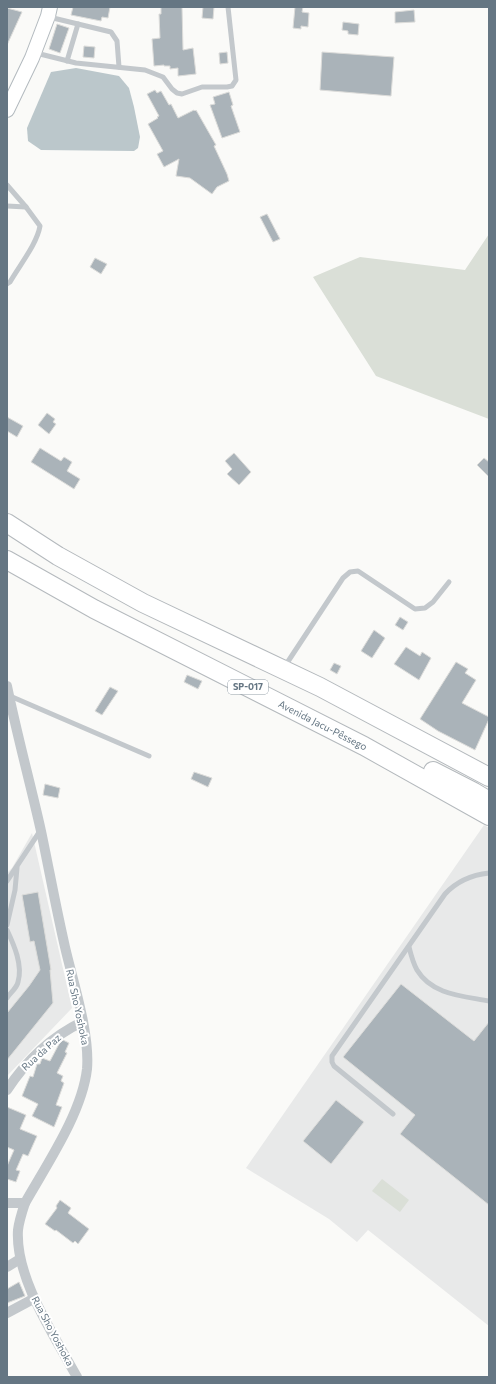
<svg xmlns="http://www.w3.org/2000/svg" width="496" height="1384" viewBox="0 0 496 1384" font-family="Commissioner,sans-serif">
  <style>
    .built { fill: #e8e9e9 }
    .green { fill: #dadfd7 }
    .water { fill: #bbc7cb }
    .building { fill: #aab3b9; stroke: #dcdcda }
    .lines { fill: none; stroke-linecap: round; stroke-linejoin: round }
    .secondary-casing { stroke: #b3babf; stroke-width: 16 }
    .highway-casing { stroke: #b4b9bd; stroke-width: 20 }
    .lane { stroke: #c3c8cc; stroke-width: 5 }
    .street { stroke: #c3c8cc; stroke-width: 10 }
    .secondary { stroke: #fff; stroke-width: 14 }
    .highway { stroke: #fff; stroke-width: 18 }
    .labels { text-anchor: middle; stroke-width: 4; stroke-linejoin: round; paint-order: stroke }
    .shield { fill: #fff; stroke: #939fa8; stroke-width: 1 }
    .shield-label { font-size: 9px; font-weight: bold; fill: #657683 }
    .street-label { font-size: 10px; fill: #657683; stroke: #fff }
  </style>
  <rect width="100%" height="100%" fill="#fafaf8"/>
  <g class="built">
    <path d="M484 825 489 828V1326L368 1230 357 1242 329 1219 246 1168Z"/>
    <path d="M32 833 72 1008 7 1076V873L12 868Z"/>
  </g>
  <g class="green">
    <path d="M489 234V419L376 376 313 277 360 257 465 270Z"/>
    <path d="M382 1179 409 1200 400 1212 372 1191Z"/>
  </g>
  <path class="water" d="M76 68 119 76 129 88 134 107 140 137 138 148 134 151 41 150 28 141 27 128 51 72Z"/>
  <g class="building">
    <path d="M73 7H110L108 18 102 17 101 21 71 15Z"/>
    <path d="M161 7H182L183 50 193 48 196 74 178 76V68L170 69V66H164V65L154 66 152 39 160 38 159 14H161Z"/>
    <path d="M203 7H214L213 19 202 18Z"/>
    <path d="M295 7H303L302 12 309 13 308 27 301 26V29L293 28Z"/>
    <path d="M7 8 22 12 7 45Z"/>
    <path d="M414 10 415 22 395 23V12Z"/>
    <path d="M343 22 359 24 358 35 348 34V31L342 30Z"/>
    <path d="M57 24 69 28 60 53 49 49Z"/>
    <path d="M84 46 95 47 94 58 83 57Z"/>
    <path d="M227 52 228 63 220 64 219 53Z"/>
    <path d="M322 52 394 57 391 96 320 90Z"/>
    <path d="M155 90 157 93 161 91 169 105 171 104 178 118 194 110 195 111 196 110 216 145 214 146 227 174 229 181 217 187 212 194 190 178 176 176 179 159 164 167 157 154 163 151 148 124 158 118 157 117 159 116 147 94Z"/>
    <path d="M229 92 233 105 231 106 240 132 222 138 210 105 215 104 213 97Z"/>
    <path d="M267 214 280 239 273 242 260 217Z"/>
    <path d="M95 258 107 264 101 274 90 267Z"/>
    <path d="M47 413 55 419 53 422 56 424 49 434 38 425Z"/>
    <path d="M7 417 23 426 17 437 7 431Z"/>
    <path d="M40 448 61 461 64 457 72 462 67 471 80 479 74 489 31 462Z"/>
    <path d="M234 453 251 472 239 485 227 474 232 469 225 461Z"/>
    <path d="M484 458 489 462V477L477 465Z"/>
    <path d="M400 617 408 622 403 630 395 625Z"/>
    <path d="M374 630 385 638 372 658 361 651Z"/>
    <path d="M406 647 420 656 422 652 431 658 419 680 394 664Z"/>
    <path d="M456 662 468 669 465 673 476 680 462 703 489 717V719L475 750 438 731 420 719Z"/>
    <path d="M334 663 341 666 337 674 330 670Z"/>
    <path d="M187 675 202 681 198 689 184 682Z"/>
    <path d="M110 687 118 691 102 715 95 711Z"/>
    <path d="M194 772 212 778 208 787 191 779Z"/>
    <path d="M45 784 60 788 58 798 43 795Z"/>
    <path d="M38 892 51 970H50L53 1003 7 1060V1013L29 986 40 970 34 941 30 942 22 895Z"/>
    <path d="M401 984 474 1041 489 1022V1205L400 1134 415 1115 343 1057Z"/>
    <path d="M63 1040 69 1043 65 1052 67 1053 57 1073 63 1076 61 1081 64 1083 56 1105 62 1107 54 1127 32 1116 38 1104 22 1096 30 1076 33 1077 37 1064H40L42 1058 50 1061 59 1044Z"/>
    <path d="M336 1100 364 1122 331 1164 303 1141Z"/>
    <path d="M7 1107 26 1115 20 1129 37 1136 28 1156 23 1154 16 1170 20 1171 16 1182 7 1179V1166L14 1150 7 1147Z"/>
    <path d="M60 1200 71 1208 68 1213 89 1229 78 1244 75 1241 73 1243 56 1230 55 1231 45 1224 57 1208 56 1206Z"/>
    <path d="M19 1282 25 1296 7 1303V1289Z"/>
  </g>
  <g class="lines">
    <defs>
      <path id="secondary" d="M7 110 32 58 48 16 50 7"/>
      <g id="highway">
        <path d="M7 523 58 556 143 603 320 687 489 777"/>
        <path d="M7 560 94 609 364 746 489 816"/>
        <path d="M433 771 474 792 489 801"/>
      </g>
    </defs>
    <use href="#secondary" class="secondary-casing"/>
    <use href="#highway" class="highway-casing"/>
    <g class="lane">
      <path d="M49 17 111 32 117 41 119 67"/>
      <path d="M36 53 76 63 145 70 163 77 172 89 177 93 182 94 202 87H227L232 86 236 80 228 7"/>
      <path d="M67 61 78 24"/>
      <path d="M7 185 26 207 40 226C37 244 19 266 10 282L7 284"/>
      <path d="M7 206 26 207"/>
      <path d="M285 666 343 578 350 572 358 571 415 609 425 608 433 602 449 582"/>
      <path d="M10 696 149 756"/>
      <path d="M7 881 40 831"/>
      <path d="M7 925 15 890 17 868"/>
      <path d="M7 930C14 945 23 965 18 982 17 988 10 993 7 998"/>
      <path d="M409 947C411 955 413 963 417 970 432 995 463 996 489 1001"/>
      <path d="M393 1114 334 1066 332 1062V1056L445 894C457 881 471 875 489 873"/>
    </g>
    <g class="street">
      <path d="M7 686C17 735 30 782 41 831 49 869 56 908 65 947 73 982 90 1033 87 1069 82 1113 47 1164 25 1203 22 1212 19 1221 18 1230 15 1278 54 1335 77 1377"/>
      <path d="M7 1090C26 1061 51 1037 82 1022"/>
      <path d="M7 1203H25"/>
      <path d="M7 1267 20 1259"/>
      <path d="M7 1313 35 1298"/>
    </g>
    <use href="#secondary" class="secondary"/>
    <use href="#highway" class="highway"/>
  </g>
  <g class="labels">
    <rect class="shield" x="228" y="680" width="40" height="14" rx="3"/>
    <g class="shield-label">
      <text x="248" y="690">SP-017</text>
    </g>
    <g class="street-label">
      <text transform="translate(323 725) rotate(27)" y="4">Avenida Jacu-Pêssego</text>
      <text transform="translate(78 1007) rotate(78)" y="4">Rua Sho Yoshoka</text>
      <text transform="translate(41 1052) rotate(-42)" y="4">Rua da Paz</text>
      <text transform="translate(53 1331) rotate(62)" y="4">Rua Sho Yoshoka</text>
    </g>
  </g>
  <rect width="496" height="1384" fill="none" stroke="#657683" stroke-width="16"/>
</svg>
